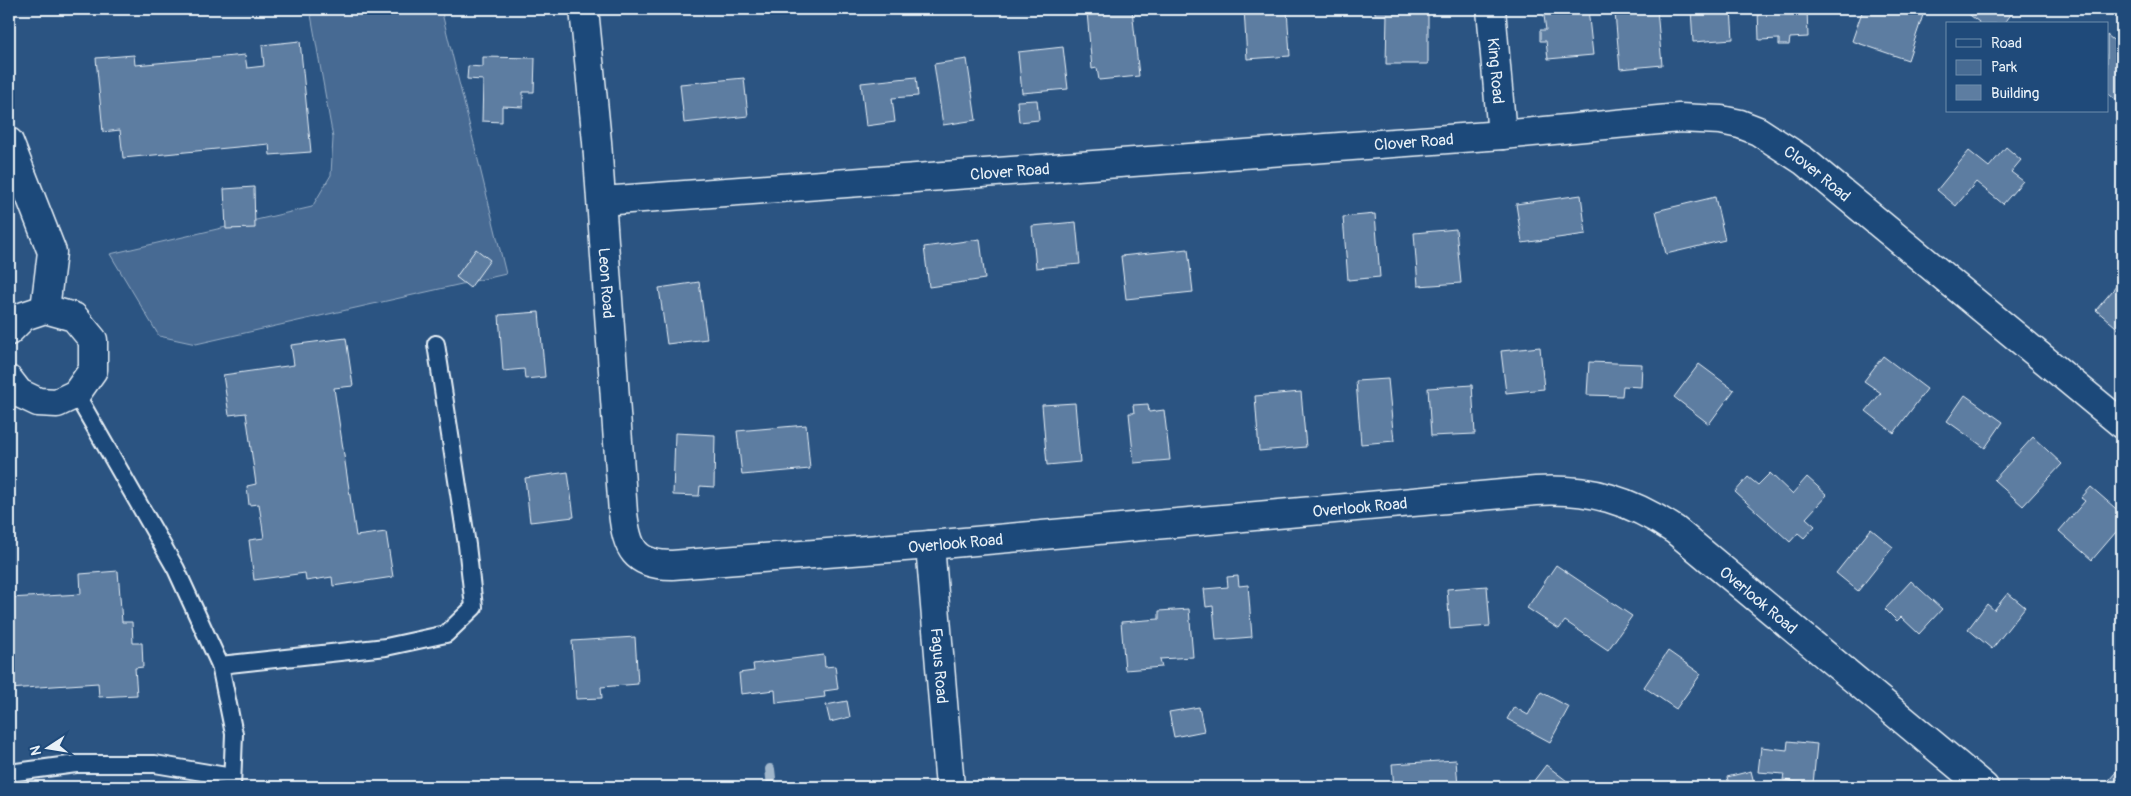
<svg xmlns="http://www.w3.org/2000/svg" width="2131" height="796" viewBox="0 0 2131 796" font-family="Pangolin,sans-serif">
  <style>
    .green { fill: #476b93; stroke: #98aec6 }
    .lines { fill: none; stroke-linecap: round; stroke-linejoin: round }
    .stream { stroke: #a0b6cb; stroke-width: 10 }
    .building { fill: #5d7da1; stroke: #e8f1f8 }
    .service-casing { stroke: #e8f1f8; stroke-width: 20 }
    .minor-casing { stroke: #e8f1f8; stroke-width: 31 }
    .service { stroke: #1f4a7a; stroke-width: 16 }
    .minor { stroke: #1f4a7a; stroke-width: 28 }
    .labels { text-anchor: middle; stroke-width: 4.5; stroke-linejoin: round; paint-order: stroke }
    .street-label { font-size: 16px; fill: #e8f1f8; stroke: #1f4a7a }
  </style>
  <rect width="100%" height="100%" fill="#2b5482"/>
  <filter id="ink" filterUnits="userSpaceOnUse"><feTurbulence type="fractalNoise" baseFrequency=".02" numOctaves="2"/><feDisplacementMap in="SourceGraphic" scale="10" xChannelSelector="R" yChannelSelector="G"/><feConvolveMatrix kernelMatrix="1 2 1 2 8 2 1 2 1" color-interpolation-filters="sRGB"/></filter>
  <g filter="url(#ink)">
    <path class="green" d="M310 9H441L506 274 196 344 159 336 110 254 312 207 331 175 333 138Z"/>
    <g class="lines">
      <path class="stream" d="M770 769 772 787"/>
    </g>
    <g class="building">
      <path d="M1120 9H1132L1139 76 1099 80 1097 68 1092 69 1087 12Z"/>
      <path d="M1244 9H1287L1290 56 1247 59Z"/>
      <path d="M1375 9H1393L1392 12 1428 13V64H1386L1387 14H1375Z"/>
      <path d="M1543 9H1588L1593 55 1548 59 1546 41H1540V30H1546Z"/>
      <path d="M1691 9H1731L1733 39 1693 42Z"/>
      <path d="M1758 9H1807L1808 37 1790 38 1789 45H1779V39L1759 40Z"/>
      <path d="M1863 9H1925L1908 60 1852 41Z"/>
      <path d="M1962 9H2015L2004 24H1978L1979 22Z"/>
      <path d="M1657 10 1662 65 1620 69 1615 13Z"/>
      <path d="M2107 35 2122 47V97L2119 102 2107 93Z"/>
      <path d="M300 41 311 152 270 155 269 144 123 158 120 130 103 132 96 58 134 55 135 65 245 55 247 68 264 66 262 45Z"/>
      <path d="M1063 47 1068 89 1022 93 1018 52Z"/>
      <path d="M483 57 535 58 534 92H523V107L502 106V122L482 121 483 80 467 79 468 66 483 67Z"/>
      <path d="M967 59 976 120 943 125 934 64Z"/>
      <path d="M916 77 918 96 892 98 895 122 866 126 861 83Z"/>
      <path d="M744 78 748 116 684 123 680 84Z"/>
      <path d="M1037 100 1039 120 1019 122 1017 101Z"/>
      <path d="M2006 147 2021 160 2011 172 2023 181 2003 204 1976 182 1956 206 1937 190 1969 151 1989 167Z"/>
      <path d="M254 187 255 228 226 229 224 189Z"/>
      <path d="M1581 195 1586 234 1522 243 1516 204Z"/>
      <path d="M1715 197 1725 240 1666 254 1656 211Z"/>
      <path d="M1375 214 1380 277 1348 280 1343 217Z"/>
      <path d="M1076 222 1080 264 1036 268 1032 226Z"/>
      <path d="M1456 229 1461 283 1418 286 1414 233Z"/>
      <path d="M980 239 985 279 929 287 924 247Z"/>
      <path d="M476 249 490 260 470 288 456 277Z"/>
      <path d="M1188 249 1193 292 1126 299 1121 256Z"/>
      <path d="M699 282 707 339 667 344 659 288Z"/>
      <path d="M2118 284 2122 287V332L2096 310Z"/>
      <path d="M539 312 545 377 525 379 524 369 503 371 499 315Z"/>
      <path d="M346 338 353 386 334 388 356 536 386 532 393 577 333 586 332 577 306 581 305 573 254 580 249 540 264 538 259 504 249 505 247 486 256 484 246 413 229 415 223 375 294 365 291 345Z"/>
      <path d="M1540 347 1544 389 1506 393 1501 351Z"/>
      <path d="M1883 356 1927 389 1894 433 1866 411 1881 393 1864 381Z"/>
      <path d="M1589 362 1642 364 1641 387 1623 386 1622 396 1587 395Z"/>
      <path d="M1699 364 1734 390 1709 424 1674 397Z"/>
      <path d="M1388 379 1394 441 1361 444 1356 381Z"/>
      <path d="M1472 385 1475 434 1431 436 1428 388Z"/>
      <path d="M1301 392 1306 447 1259 451 1255 396Z"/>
      <path d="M1965 395 2003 422 1985 448 1947 421Z"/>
      <path d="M1075 403 1080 462 1047 465 1042 405Z"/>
      <path d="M1148 404 1149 412 1164 410 1170 460 1134 463 1129 413H1134L1133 405Z"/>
      <path d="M806 425 810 469 742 475 737 431Z"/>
      <path d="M675 433 715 435 714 487 700 486 699 496 673 495Z"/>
      <path d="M2033 437 2062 464 2023 506 1994 480Z"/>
      <path d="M568 472 574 517 530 522 525 478Z"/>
      <path d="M1770 473 1792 494 1807 477 1827 495 1806 518 1815 526 1804 538 1798 533 1790 542 1735 492 1748 477 1758 485Z"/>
      <path d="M2091 487 2122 514V525L2092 560 2059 531 2085 501 2081 498Z"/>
      <path d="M1871 529 1893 547 1858 591 1836 573Z"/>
      <path d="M1556 565 1632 616 1608 650 1565 621 1559 629 1527 608Z"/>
      <path d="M118 571 122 622H132L133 643H142L143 667 135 668 137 695 99 697 98 683 9 689V598L81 594 80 574Z"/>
      <path d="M1238 576 1239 586 1248 585 1252 637 1216 640 1213 606 1206 607 1204 589 1228 587 1227 577Z"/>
      <path d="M1911 581 1942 609 1919 634 1901 617 1897 621 1885 609Z"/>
      <path d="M1487 586 1490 626 1450 629 1447 589Z"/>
      <path d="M2008 593 2025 607 1992 649 1968 629 1987 604 1994 610Z"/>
      <path d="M1189 609 1193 657 1160 659 1162 667 1125 670 1121 622 1159 619V611Z"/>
      <path d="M635 637 638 684 601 687 602 698 576 699 572 641Z"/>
      <path d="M1668 651 1701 674 1676 709 1644 687Z"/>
      <path d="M824 655 825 667 835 666 838 689 824 691 825 697 776 703 775 690 741 694 739 673 754 671 753 664Z"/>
      <path d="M1541 692 1569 707 1550 742 1507 719 1514 707 1528 715Z"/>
      <path d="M847 701 850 717 830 722 826 705Z"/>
      <path d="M1199 707 1204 731 1174 737 1169 712Z"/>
      <path d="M1788 741 1817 744 1813 784 1783 780 1784 774 1758 772 1761 747 1787 750Z"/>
      <path d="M1456 760 1458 787H1394L1392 764Z"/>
      <path d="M1546 765 1575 787H1529Z"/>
      <path d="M2122 765V787H2103Z"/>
      <path d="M1751 771 1755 787H1730L1727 777Z"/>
    </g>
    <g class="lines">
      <defs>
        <g id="service">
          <path d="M76 394 176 569 220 665 234 734 232 787"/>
          <path d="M220 665 386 647 446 634 474 607 467 545 436 344"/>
          <path d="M9 773 76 764H155L232 777"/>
        </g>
        <g id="minor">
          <path id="s1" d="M584 9 597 142 623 513C627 548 634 565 672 565L930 545 1536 491C1590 488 1630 500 1675 530L1984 787"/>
          <path id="s2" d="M1491 9 1502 135"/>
          <path d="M9 142 52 252 45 309"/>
          <path id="s3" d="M602 201 1502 135 1679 118 1721 120 1740 124 1758 131 1804 161 2122 424"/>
          <path d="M9 331 24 316 45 309 74 317 93 340V370L76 394 57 403 38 402 19 393 9 380"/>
          <path id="s4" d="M930 545 950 787"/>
        </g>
      </defs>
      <use href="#service" class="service-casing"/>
      <use href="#minor" class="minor-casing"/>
      <use href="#service" class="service"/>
      <use href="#minor" class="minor"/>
    </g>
  </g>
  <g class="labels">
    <g class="street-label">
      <text dy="6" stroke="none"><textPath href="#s2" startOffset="62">King Road</textPath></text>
      <text dy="6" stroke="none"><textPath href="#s3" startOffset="814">Clover Road</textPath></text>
      <text dy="6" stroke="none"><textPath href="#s3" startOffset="409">Clover Road</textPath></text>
      <text dy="6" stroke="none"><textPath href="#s3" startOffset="1234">Clover Road</textPath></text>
      <text dy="6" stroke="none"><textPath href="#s1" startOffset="275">Leon Road</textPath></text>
      <text dy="6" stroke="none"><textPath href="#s1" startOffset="1278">Overlook Road</textPath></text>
      <text dy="6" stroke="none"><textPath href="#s1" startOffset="872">Overlook Road</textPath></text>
      <text dy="6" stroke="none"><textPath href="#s1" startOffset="1711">Overlook Road</textPath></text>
      <text dy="6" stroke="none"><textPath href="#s4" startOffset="121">Fagus Road</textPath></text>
    </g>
  </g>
  <rect width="2131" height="796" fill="none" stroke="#1f4a7a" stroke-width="30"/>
  <rect x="15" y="15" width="2101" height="766" fill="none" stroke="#e8f1f8" stroke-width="2" filter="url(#ink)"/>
  <rect x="1946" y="22" width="162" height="90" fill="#1f4a7a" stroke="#6f8dac"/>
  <rect x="1956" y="39" width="25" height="8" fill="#1f4a7a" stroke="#6f8dac"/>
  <text x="1991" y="48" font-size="15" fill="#e8f1f8">Road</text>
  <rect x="1956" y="60" width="25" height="15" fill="#476b93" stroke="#6f8dac"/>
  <text x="1991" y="72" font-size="15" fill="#e8f1f8">Park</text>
  <rect x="1956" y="85" width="25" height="15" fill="#5d7da1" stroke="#6f8dac"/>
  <text x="1991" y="98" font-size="15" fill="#e8f1f8">Building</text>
  <g transform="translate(48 748) rotate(258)" stroke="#1f4a7a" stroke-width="4" paint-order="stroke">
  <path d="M0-4L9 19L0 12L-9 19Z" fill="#e8f1f8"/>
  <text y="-8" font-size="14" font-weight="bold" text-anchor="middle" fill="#e8f1f8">N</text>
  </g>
</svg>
